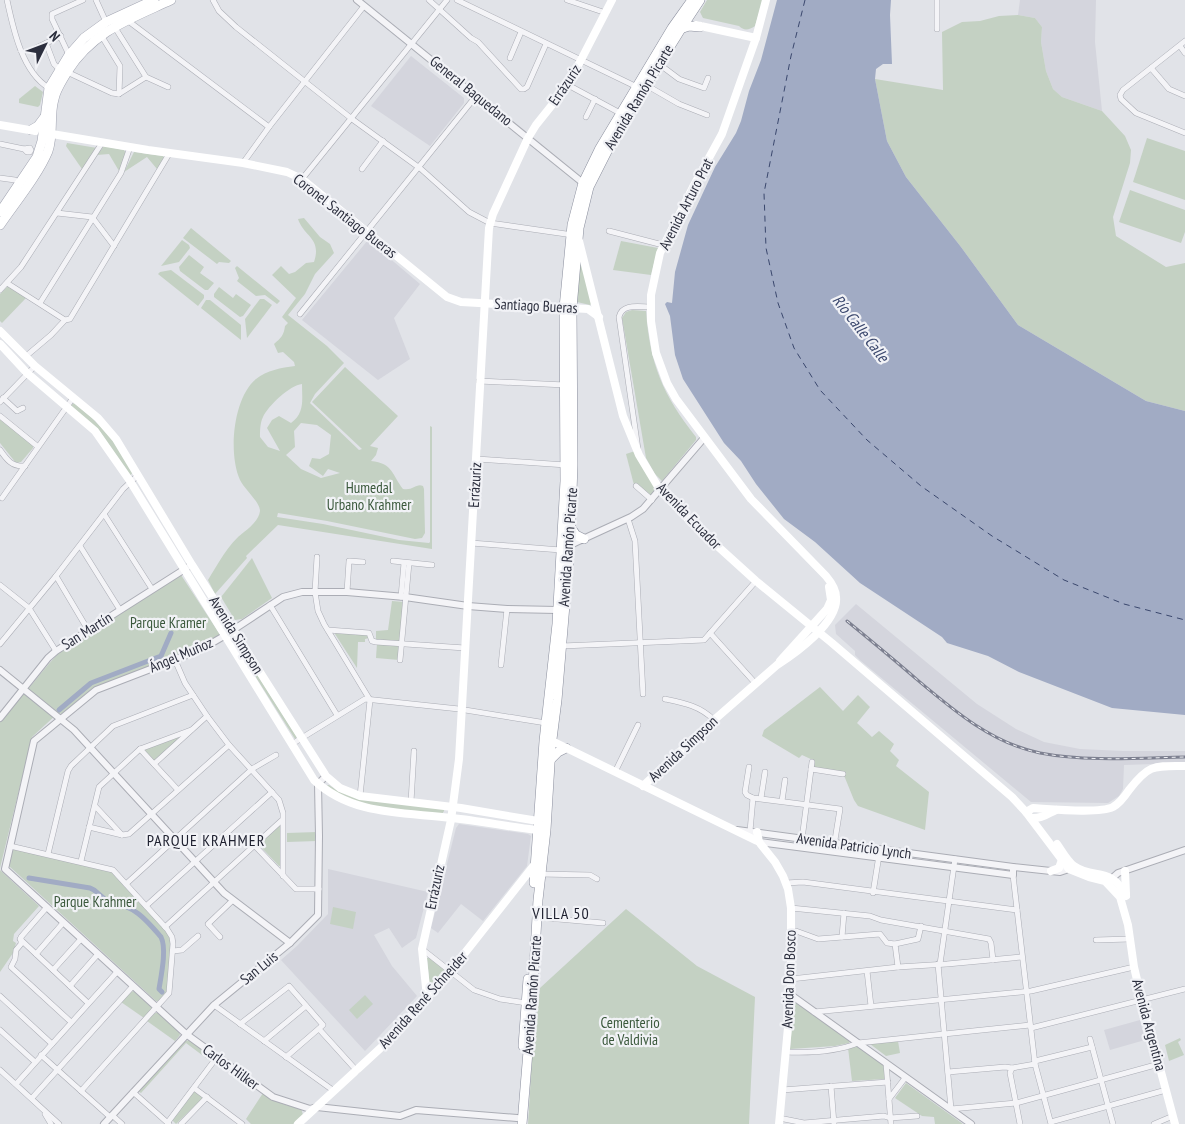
<svg xmlns="http://www.w3.org/2000/svg" width="1185" height="1124" viewBox="0 0 1185 1124" font-family="'PT Sans Narrow',sans-serif">
  <style>
    .built { fill: #d4d5dd }
    .green { fill: #c4d1c3; fill-rule: evenodd }
    .water { fill: #a1abc4 }
    .lines { fill: none; stroke-linecap: round; stroke-linejoin: round }
    .canal { stroke: #a1abc4; stroke-width: 5 }
    .ferry { stroke: #3a476d; stroke-width: 1; stroke-dasharray: 6 5; stroke-linecap: butt }
    .minor-casing { stroke: #abadb5; stroke-width: 6 }
    .tertiary-casing { stroke: #abadb5; stroke-width: 8 }
    .primary-casing { stroke: #a2a5b2; stroke-width: 10 }
    .trunk-casing { stroke: #8a8e9d; stroke-width: 10 }
    .minor { stroke: #f4f4f7; stroke-width: 5 }
    .tertiary { stroke: #f4f4f7; stroke-width: 6 }
    .secondary { stroke: #fff; stroke-width: 8 }
    .primary { stroke: #fff; stroke-width: 9 }
    .trunk { stroke: #fff; stroke-width: 9 }
    .rail-casing { stroke: #7d8090; stroke-width: 3 }
    .rail { stroke: #f1f2f6; stroke-width: 1; stroke-dasharray: 4; stroke-linecap: butt }
    .labels { text-anchor: middle; stroke-width: 4.5; stroke-linejoin: round; paint-order: stroke }
    .street-label { font-size: 15px; fill: #2c2f3e; stroke: #f1f2f6 }
    .park-label { font-size: 15px; fill: #3a583b; stroke: #f1f2f6 }
    .water-label { font-size: 16px; font-style: italic; fill: #3a476d; stroke: #f1f2f6 }
    .neighbourhood-label { font-size: 16px; letter-spacing: 1px; fill: #1e202f; stroke: #f1f2f6 }
  </style>
  <rect width="100%" height="100%" fill="#e1e3e8"/>
  <g class="built">
    <path d="M1020 0H1096L1095 42 1102 111 1062 97 1053 89 1046 71 1041 42 1042 27 1035 18 1018 15Z"/>
    <path d="M411 56 464 98V103L430 146 371 106Z"/>
    <path d="M368 240 420 284 394 318 410 359 378 380 302 320Z"/>
    <path d="M856 604 977 704 1016 729 1044 742 1080 749 1123 751H1185V763L1124 765 1123 789 1119 796 1108 803 1031 802 861 661 855 655V651L836 634 835 625Z"/>
    <path d="M459 824 528 834 531 836 527 866 483 921 461 904 438 933 431 928 456 828Z"/>
    <path d="M328 869 428 892 416 938 402 948 389 928 374 935 392 966 417 996 365 1051 281 960 297 946 328 914Z"/>
    <path d="M1140 1020 1145 1040 1110 1050 1104 1030Z"/>
  </g>
  <g class="green">
    <path d="M707 0H763L755 26C749 30 744 31 739 26L703 18 700 12Z"/>
    <path d="M1018 15 1035 18 1042 27 1041 42 1046 71 1053 89 1062 97 1102 111 1125 136 1131 150 1130 163 1113 217 1116 236 1166 267 1185 263V411L1146 401 1018 325 961 247 906 177 887 141 875 79 943 90 942 32 962 22 980 21 999 16Z"/>
    <path d="M35 86 43 92 40 105 38 107 19 103V99Z"/>
    <path d="M1147 138 1185 151V200L1133 182Z"/>
    <path d="M67 143 97 148 82 169 66 146Z"/>
    <path d="M104 146 124 150 126 153 119 171 109 154 97 155Z"/>
    <path d="M134 152 163 156 164 157 157 169 147 157 124 172Z"/>
    <path d="M1130 190 1185 210V232L1181 243 1119 222Z"/>
    <path d="M304 218 320 237 330 244 334 253 315 274 305 294 288 315 327 346 344 363 315 394 310 403 359 450 362 449 312 402 345 367 398 416 370 446 378 448 376 455 371 461C393 463 392 475 403 489 413 491 416 483 423 486L424 489 425 533 422 538 415 539 327 521 278 513 277 517 323 524 399 540 429 543 430 542V426L432 427V549L278 525 246 556 247 558 215 594 208 580C218 564 228 544 244 532 250 527 259 520 260 511 260 502 245 490 240 480 228 454 233 398 256 379 267 370 281 368 295 366L294 362 283 352 278 353 274 344C281 338 284 335 285 326L288 323 282 317 296 298 272 275 281 266 289 274 295 272 306 263 314 262C322 238 304 237 298 219ZM302 384C302 400 305 413 291 423L279 416 272 420 267 428 280 451 268 447 260 437C260 431 260 423 263 417 268 406 290 385 302 384ZM301 423 317 425 331 435 329 454 320 459 312 458 309 466 323 476 328 469 340 473 321 478 301 469 286 455 295 447 294 431Z"/>
    <path d="M191 228 231 261 229 263 219 262 217 264 183 238Z"/>
    <path d="M182 240 189 245 190 248 179 262 161 266Z"/>
    <path d="M621 241 658 248 651 275 613 270Z"/>
    <path d="M579 250 593 302 590 305 577 302Z"/>
    <path d="M189 255 204 267 200 273 214 283 208 290H205L180 271 179 267Z"/>
    <path d="M237 266 280 301 277 304 265 295 256 296 237 281 239 278 235 268Z"/>
    <path d="M171 270 204 295V298L198 306 158 274 160 272Z"/>
    <path d="M8 286 26 298 2 323 0 321V294Z"/>
    <path d="M219 287 233 298 236 294 251 305 243 316 240 317 214 297V294Z"/>
    <path d="M260 299H264L272 305 247 338 245 319Z"/>
    <path d="M206 300H210L241 325V340L201 308Z"/>
    <path d="M632 310 646 311C650 365 663 395 696 437V440L662 481 655 474 646 458 622 318 626 312Z"/>
    <path d="M74 403 91 417 112 439 133 472 130 476 100 432 70 406Z"/>
    <path d="M0 418 33 445V448L21 462 16 463 0 443Z"/>
    <path d="M635 451 657 488 651 500 634 485 626 454Z"/>
    <path d="M252 558 272 598 242 619 235 620 221 597Z"/>
    <path d="M181 575 221 636 195 650 93 688 62 714 58 713 32 737 0 868V721L22 695H23C37 679 49 662 64 648L66 649Z"/>
    <path d="M392 601 404 602 400 641 376 640V631L388 630Z"/>
    <path d="M336 632 368 634 369 638 365 639V642H358L357 668 335 634Z"/>
    <path d="M232 635 297 737 295 739 231 638 230 636Z"/>
    <path d="M377 643 399 645V660L376 658Z"/>
    <path d="M820 687 843 711 858 695 870 707 857 723 872 737 879 731 894 744 890 751 899 760 896 766 929 792 925 830 858 806 854 800 843 773 814 767 815 761 802 755 799 758 762 736 764 730Z"/>
    <path d="M181 735 182 737 155 761H153L144 752V749Z"/>
    <path d="M327 785H329L338 791 361 799 444 809V811L442 814C406 810 354 812 327 785Z"/>
    <path d="M280 824 281 866H279L259 845 260 842Z"/>
    <path d="M317 832V841L287 842V833Z"/>
    <path d="M15 849 112 872 171 937 167 991 160 1001H156L9 866 8 864 12 851Z"/>
    <path d="M0 870 39 906 14 934 13 941 16 943 13 953 0 972Z"/>
    <path d="M333 907 356 912 353 929 330 924Z"/>
    <path d="M626 909 697 966 755 997 749 1124H528L532 1058 540 988Z"/>
    <path d="M427 958H430L446 971 432 989H430Z"/>
    <path d="M131 991 136 992 151 1006 152 1010 144 1018 121 1002Z"/>
    <path d="M365 995 373 1004 357 1019 349 1010Z"/>
    <path d="M794 1001 850 1040 849 1043 835 1046 790 1049Z"/>
    <path d="M155 1013H159L179 1031 180 1035 175 1041 147 1021Z"/>
    <path d="M1180 1038 1181 1040 1178 1042 1184 1055 1169 1061 1165 1045Z"/>
    <path d="M189 1040 212 1057 210 1061 186 1043 141 1093 138 1091 183 1042Z"/>
    <path d="M898 1041 900 1053 886 1056 870 1044Z"/>
    <path d="M858 1045 884 1065 885 1079 852 1081 848 1048Z"/>
    <path d="M906 1083 963 1124H935L934 1117 922 1116 895 1098Z"/>
    <path d="M194 1091 203 1098 176 1124 172 1120Z"/>
    <path d="M263 1093C276 1101 286 1107 301 1108L303 1115 293 1124H251L246 1119Z"/>
  </g>
  <path class="water" d="M777 0H891L890 15 892 64H883L876 69 875 79 887 141 906 177 961 247 1018 325 1146 401 1185 411V715L1112 708 1019 672 988 656 947 643 942 637 860 583 815 542 784 519 756 484 741 461 724 443 683 379 675 355 670 316 665 304 667 302 672 303 675 272 688 225 715 167 736 133 741 121 749 91 761 60Z"/>
  <g class="lines">
    <g class="canal">
      <path d="M59 710 91 683 161 656 171 633"/>
      <path d="M29 878 90 888 94 890 108 902"/>
      <path d="M112 904C134 904 148 922 161 937 167 949 161 976 159 989L162 992"/>
    </g>
    <path class="ferry" d="M805 0 791 56 764 193 766 248 778 303 794 348 820 390 867 440 921 486 992 536 1064 580 1124 604 1185 620"/>
    <defs>
      <g id="minor">
        <path d="M7 0C13 28 22 72 49 88"/>
        <path d="M96 0 106 22"/>
        <path d="M213 0 219 11 236 27 352 119 421 169 469 212 490 223 573 235"/>
        <path d="M429 0 471 38 478 42 521 89H524L527 87 546 44"/>
        <path d="M457 0 637 87"/>
        <path d="M567 0 606 13"/>
        <path d="M127 20 269 127"/>
        <path d="M937 29V0"/>
        <path d="M101 35 120 66 119 94"/>
        <path d="M1185 41 1123 90 1120 95 1121 99 1136 113 1185 133"/>
        <path d="M46 43 54 64 59 69"/>
        <path d="M1180 46 1185 53"/>
        <path d="M36 48 61 36"/>
        <path d="M69 55 52 19V14L83 0"/>
        <path d="M510 58 521 32"/>
        <path d="M659 64 679 79 704 88 708 78"/>
        <path d="M1151 68 1169 89 1185 96"/>
        <path d="M67 72 112 93 119 94 146 77 114 26"/>
        <path d="M146 77 168 87"/>
        <path d="M568 85 620 113"/>
        <path d="M646 85 679 104 707 115"/>
        <path d="M586 117 595 99"/>
        <path d="M0 144 24 149 30 148 31 150 30 152H27L24 149"/>
        <path d="M243 163 269 127 364 6"/>
        <path d="M362 169 383 141"/>
        <path d="M0 178 15 180"/>
        <path d="M302 179 447 0"/>
        <path d="M57 213 92 217 114 246"/>
        <path d="M609 231 663 245"/>
        <path d="M7 283 65 320"/>
        <path d="M0 290 21 267 102 143"/>
        <path d="M40 303 121 173 130 147"/>
        <path d="M300 314 476 96"/>
        <path d="M25 357 51 335 65 320 70 319 169 154"/>
        <path d="M479 381 565 385"/>
        <path d="M3 398 17 411 23 408"/>
        <path d="M0 402 35 366"/>
        <path d="M0 416 37 446"/>
        <path d="M638 449 619 317C622 303 639 307 651 307"/>
        <path d="M0 450C7 460 12 467 25 466"/>
        <path d="M477 459 566 465"/>
        <path d="M636 486 652 500"/>
        <path d="M2 498 73 398"/>
        <path d="M104 514 152 589"/>
        <path d="M628 519 635 541 643 694"/>
        <path d="M471 543 561 550"/>
        <path d="M80 546 120 610"/>
        <path d="M317 557 315 592 318 611 324 624 370 700 360 796"/>
        <path d="M393 561 432 565"/>
        <path d="M56 576 88 630"/>
        <path d="M0 585 29 608 56 651"/>
        <path d="M347 592 349 561 363 562"/>
        <path d="M401 597 404 563"/>
        <path d="M270 605 337 715"/>
        <path d="M328 630 369 633 372 641 376 642 465 648"/>
        <path d="M710 633 756 684"/>
        <path d="M0 644 56 576 123 489 137 476"/>
        <path d="M562 646 704 640 756 581"/>
        <path d="M175 660 185 683 207 716 229 745 279 800 283 813V876"/>
        <path d="M400 660 409 563"/>
        <path d="M501 665 507 609"/>
        <path d="M665 699C684 703 700 706 714 720"/>
        <path d="M292 744 365 699 459 709 546 723"/>
        <path d="M140 749 178 790"/>
        <path d="M154 764 207 716"/>
        <path d="M749 767 745 792 747 795 753 798 840 809 834 846"/>
        <path d="M811 769 843 774"/>
        <path d="M615 772 638 725"/>
        <path d="M761 798 765 772"/>
        <path d="M782 801 785 780"/>
        <path d="M411 802 414 751"/>
        <path d="M95 806 122 835"/>
        <path d="M89 827 122 835 129 834 229 745"/>
        <path d="M750 831 753 798"/>
        <path d="M802 839 812 762"/>
        <path d="M10 846 113 870 167 929 172 937 173 944 169 993 81 1091"/>
        <path d="M255 846 296 889H319"/>
        <path d="M48 854 68 771 71 766 113 726 193 695"/>
        <path d="M81 861 99 787 140 749 191 730"/>
        <path d="M540 874 590 875 597 879"/>
        <path d="M1013 875 1035 1064 1051 1124"/>
        <path d="M786 883 803 882 1017 910"/>
        <path d="M126 884 252 769 276 755"/>
        <path d="M873 893 880 849"/>
        <path d="M146 906 272 792"/>
        <path d="M47 907 21 937V944L16 950 15 959 11 967 71 1022"/>
        <path d="M791 908 870 916 881 920 989 939 991 943 993 960"/>
        <path d="M536 917 603 923"/>
        <path d="M165 927 281 821"/>
        <path d="M791 932 796 931 818 939 880 934 887 943 895 944 918 939 921 926"/>
        <path d="M220 937 208 924 233 900"/>
        <path d="M842 937 844 913"/>
        <path d="M20 939 88 1003"/>
        <path d="M1096 940 1130 939"/>
        <path d="M895 944 898 967"/>
        <path d="M422 949 474 990 500 999 527 1003"/>
        <path d="M173 951 182 950 198 936"/>
        <path d="M36 954 63 923"/>
        <path d="M938 964 951 1109 1016 1103 1159 1064"/>
        <path d="M940 964 955 859"/>
        <path d="M53 970 81 939"/>
        <path d="M867 971 871 1006"/>
        <path d="M791 979 898 967 947 964 1022 957"/>
        <path d="M70 986 98 954"/>
        <path d="M0 996 52 1044"/>
        <path d="M214 1005 334 1091"/>
        <path d="M814 1012 1031 991 1134 967"/>
        <path d="M240 1024 289 986 323 1025 286 1057"/>
        <path d="M1031 1028 1185 989"/>
        <path d="M319 1029 357 1071"/>
        <path d="M0 1030 35 1062"/>
        <path d="M1090 1039 1113 1124"/>
        <path d="M264 1041 306 1006"/>
        <path d="M785 1052C808 1053 836 1052 858 1043L1030 1025"/>
        <path d="M41 1055 110 1117"/>
        <path d="M1035 1061 1092 1047"/>
        <path d="M886 1063 891 1124"/>
        <path d="M1012 1068 1010 1073 1020 1124"/>
        <path d="M0 1070 59 1124"/>
        <path d="M948 1072 1005 1067 1012 1068 1035 1064"/>
        <path d="M16 1084 117 972"/>
        <path d="M831 1086 834 1124"/>
        <path d="M194 1088 242 1124"/>
        <path d="M782 1090 888 1082"/>
        <path d="M133 1092 169 1124"/>
        <path d="M32 1098 133 986"/>
        <path d="M889 1099 905 1078"/>
        <path d="M45 1114 51 1124"/>
        <path d="M112 1115 122 1124"/>
        <path d="M779 1118 804 1123 884 1116 890 1118 917 1116"/>
        <path d="M168 1122 217 1057"/>
        <path d="M1051 1122 1166 1090"/>
        <path d="M181 1124 207 1097"/>
        <path d="M1154 1124 1173 1116"/>
      </g>
      <g id="tertiary">
        <path d="M357 0 583 183"/>
        <path d="M570 545 631 517 643 509 704 438"/>
        <path d="M0 670 74 730 224 893 290 943"/>
        <path d="M0 718 48 658 56 651 188 567"/>
        <path d="M737 830 1013 867 1060 872 1066 870 1072 865"/>
        <path d="M759 842 1013 875V867"/>
        <path d="M1109 881 1118 873 1185 850"/>
        <path d="M791 995 971 1124"/>
        <path d="M517 1118 416 1110 400 1116 317 1107 310 1109 273 1097 186 1034 5 869 34 741 96 690 200 650 224 636 283 597 302 592H347L405 597 468 606 507 609 557 610"/>
        <path d="M104 1124 214 1005 290 943 318 915 319 836 318 784 326 776"/>
      </g>
      <g id="primary">
        <path d="M31 130 38 126 44 118"/>
        <path d="M0 212 37 157 42 141 49 88 69 55 84 38 106 22 154 0"/>
        <path d="M0 225C15 203 38 175 48 151 54 134 49 116 54 99 56 89 62 81 67 72 93 31 130 19 171 0"/>
      </g>
      <g id="trunk">
        <path d="M680 29 689 26 700 27"/>
        <path d="M571 528 576 535 584 539"/>
        <path d="M550 760 558 752 566 748"/>
        <path d="M534 883 544 741 557 624 565 481 564 308 572 225 583 183 600 148 672 28 692 0"/>
        <path d="M523 1046 528 979"/>
        <path d="M522 1124 532 1003 538 900 546 830 551 747 557 700 570 545 573 465 572 308 579 228 589 187 624 118 646 85 679 32 700 0"/>
      </g>
    </defs>
    <use href="#minor" class="minor-casing"/>
    <use href="#tertiary" class="tertiary-casing"/>
    <use href="#primary" class="primary-casing"/>
    <use href="#trunk" class="trunk-casing"/>
    <use href="#minor" class="minor"/>
    <use href="#tertiary" class="tertiary"/>
    <g class="secondary">
      <path d="M696 25 756 38"/>
      <path d="M0 125 35 131"/>
      <path d="M46 133 148 150 243 163 287 172 302 179 447 297 461 302 588 309 599 317"/>
      <path d="M579 241 623 416 639 455 660 490 692 523 756 581 832 643 1012 797 1026 812 1069 869 1089 877 1105 881 1120 897 1128 925 1134 967 1142 1001 1175 1124"/>
      <path d="M0 331 35 366 98 418 116 439 192 565 326 776 340 788 360 796 461 808 538 821"/>
      <path d="M0 344 27 373 95 431 130 481 314 780C352 816 404 812 452 818 481 821 509 827 537 830"/>
      <path d="M780 661 827 609 831 600 829 587"/>
      <path d="M552 741 759 842"/>
      <path d="M643 786 714 720 777 665C796 653 839 622 836 597 836 589 831 582 826 576L751 499 676 399 667 383 656 353 651 321V295L660 253 693 187 722 134 756 38 766 0"/>
      <path d="M1026 812 1033 808C1050 809 1099 814 1113 807 1120 803 1125 796 1129 790 1149 764 1154 766 1185 766"/>
      <path d="M1031 818C1041 819 1047 814 1056 810"/>
      <path d="M757 832 759 842 775 862 783 876 788 889 791 908V995L779 1124"/>
      <path d="M1057 844C1062 851 1067 861 1074 866 1094 880 1111 866 1126 896"/>
      <path d="M1051 871 1059 868 1062 860"/>
      <path d="M1125 871 1126 894"/>
      <path d="M427 997 422 949 451 820 459 759 489 228 493 214 528 138 536 125 568 85 612 0"/>
      <path d="M298 1124 386 1043 422 1004 453 968 535 864"/>
    </g>
    <use href="#primary" class="primary"/>
    <use href="#trunk" class="trunk"/>
    <defs>
      <path id="rail" d="M847 621C869 639 892 658 914 677 952 709 991 743 1040 753 1087 762 1138 758 1185 757"/>
    </defs>
    <use href="#rail" class="rail-casing"/>
    <use href="#rail" class="rail"/>
  </g>
  <g class="labels">
    <g class="street-label">
      <text transform="translate(565 85) rotate(-56)" y="5">Errázuriz</text>
      <text transform="translate(471 91) rotate(39)" y="5">General Baquedano</text>
      <text transform="translate(639 97) rotate(-59)" y="5">Avenida Ramón Picarte</text>
      <text transform="translate(686 204) rotate(-63)" y="5">Avenida Arturo Prat</text>
      <text transform="translate(345 216) rotate(38)" y="5">Coronel Santiago Bueras</text>
      <text transform="translate(536 306) rotate(3)" y="5">Santiago Bueras</text>
      <text transform="translate(475 485) rotate(-87)" y="5">Errázuriz</text>
      <text transform="translate(689 516) rotate(46)" y="5">Avenida Ecuador</text>
      <text transform="translate(568 547) rotate(-86)" y="5">Avenida Ramón Picarte</text>
      <text transform="translate(87 631) rotate(-32)" y="5">San Martín</text>
      <text transform="translate(236 635) rotate(58)" y="5">Avenida Simpson</text>
      <text transform="translate(181 655) rotate(-23)" y="5">Ángel Muñoz</text>
      <text transform="translate(683 749) rotate(-43)" y="5">Avenida Simpson</text>
      <text transform="translate(854 846) rotate(8)" y="5">Avenida Patricio Lynch</text>
      <text transform="translate(435 887) rotate(-78)" y="5">Errázuriz</text>
      <text transform="translate(259 968) rotate(-39)" y="5">San Luis</text>
      <text transform="translate(789 979) rotate(-88)" y="5">Avenida Don Bosco</text>
      <text transform="translate(532 995) rotate(-86)" y="5">Avenida Ramón Picarte</text>
      <text transform="translate(423 1000) rotate(-48)" y="5">Avenida René Schneider</text>
      <text transform="translate(1149 1025) rotate(75)" y="5">Avenida Argentina</text>
      <text transform="translate(231 1067) rotate(36)" y="5">Carlos Hilker</text>
    </g>
    <g class="park-label">
      <text x="369" y="493">Humedal<tspan x="369" dy="17">Urbano Krahmer</tspan></text>
      <text x="168" y="628">Parque Kramer</text>
      <text x="95" y="907">Parque Krahmer</text>
      <text x="630" y="1028">Cementerio<tspan x="630" dy="17">de Valdivia</tspan></text>
    </g>
    <g class="water-label">
      <text transform="translate(861 328) rotate(52)" y="6">Río Calle Calle</text>
    </g>
    <g class="neighbourhood-label">
      <text x="206" y="846">PARQUE KRAHMER</text>
      <text x="561" y="919">VILLA 50</text>
    </g>
  </g>
  <g transform="translate(45 45) rotate(48)" stroke="#f1f2f6" stroke-width="4" paint-order="stroke">
  <path d="M0-4L9 19L0 12L-9 19Z" fill="#2c2f3e"/>
  <text y="-8" font-size="14" font-weight="bold" text-anchor="middle" fill="#2c2f3e">N</text>
  </g>
</svg>
